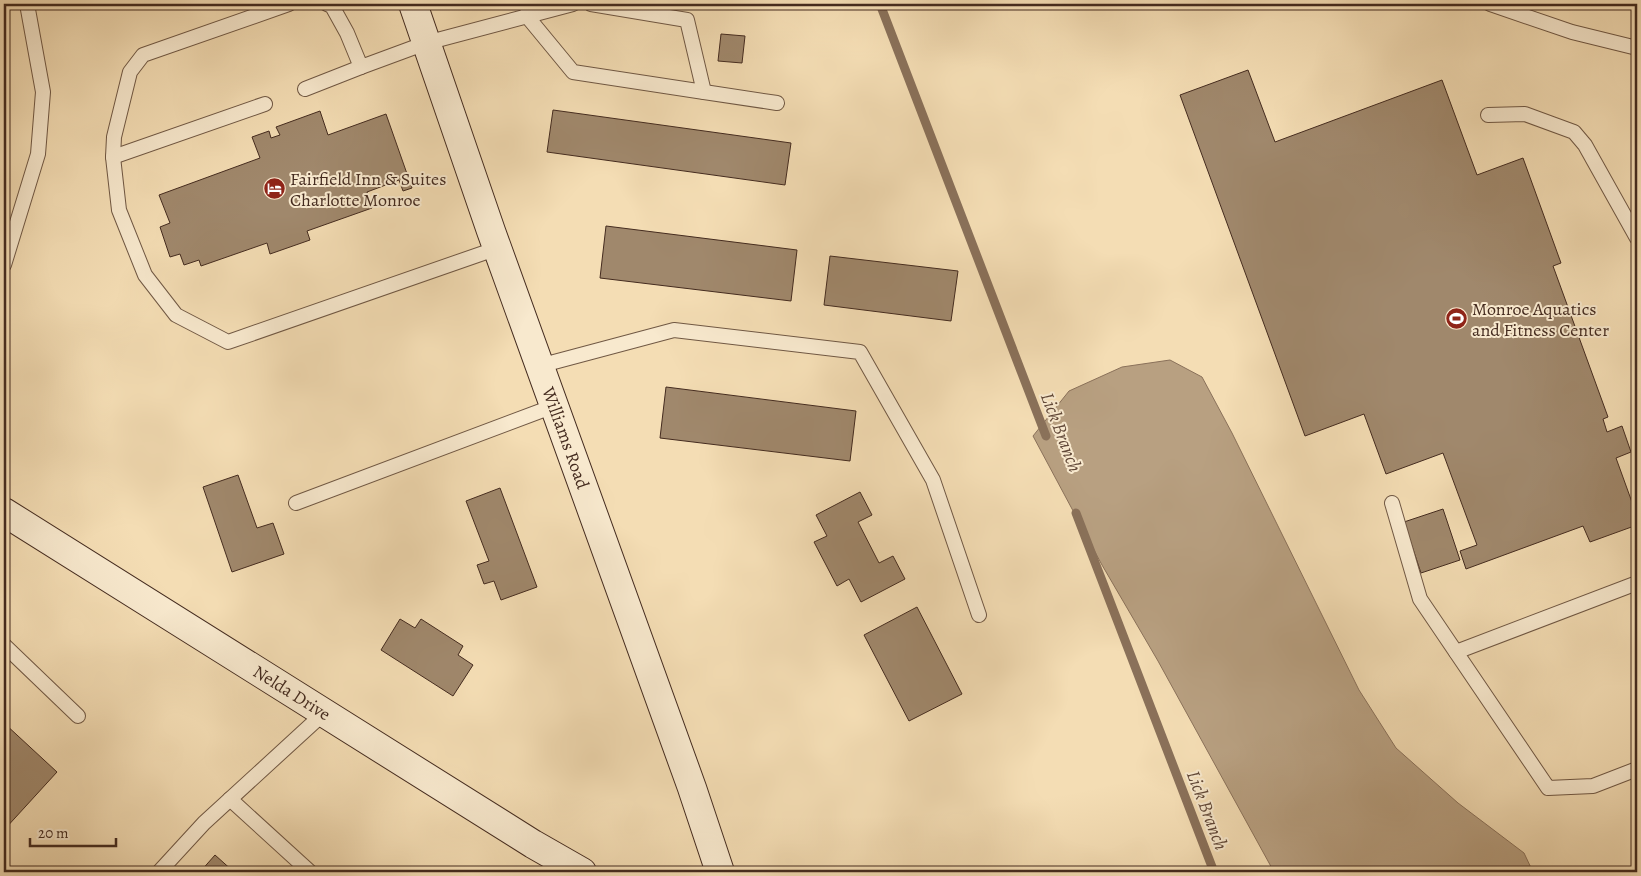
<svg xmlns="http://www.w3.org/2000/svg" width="1641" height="876" viewBox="0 0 1641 876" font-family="Alegreya,serif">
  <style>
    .water { fill: #b8a081; stroke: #8a715a }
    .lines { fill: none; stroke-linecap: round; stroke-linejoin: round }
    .stream { stroke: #8a715a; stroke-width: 9 }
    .building { fill: #a0886c; stroke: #442b1f }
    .lane-casing { stroke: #705844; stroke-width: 16 }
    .secondary-casing { stroke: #442b1f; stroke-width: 30 }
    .lane { stroke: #f8e9ce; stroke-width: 14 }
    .secondary { stroke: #f8e9ce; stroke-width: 28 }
    .labels { text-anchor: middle; stroke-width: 4; stroke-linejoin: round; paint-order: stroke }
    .poi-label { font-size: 18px; fill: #442b1f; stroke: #f8e9ce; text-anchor: start }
    .street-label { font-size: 18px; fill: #442b1f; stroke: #f8e9ce }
    .water-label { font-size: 19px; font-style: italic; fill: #614838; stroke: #f8e9ce }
  </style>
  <rect width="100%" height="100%" fill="#f4ddb4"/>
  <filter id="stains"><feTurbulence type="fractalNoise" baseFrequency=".004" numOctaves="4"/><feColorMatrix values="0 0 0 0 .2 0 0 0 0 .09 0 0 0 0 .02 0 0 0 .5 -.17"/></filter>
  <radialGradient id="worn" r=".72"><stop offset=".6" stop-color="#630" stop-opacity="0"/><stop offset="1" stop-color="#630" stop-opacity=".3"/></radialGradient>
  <path class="water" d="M1170 360 1202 377 1232 433 1359 690 1396 748 1458 803 1524 853 1533 872H1274L1158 661 1102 565 1033 436 1069 391 1122 367Z"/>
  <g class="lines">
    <g class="stream">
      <path d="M880 4 1046 436"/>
      <path d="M1076 513 1214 872"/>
    </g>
  </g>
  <g class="building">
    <path d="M721 34 745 36 742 63 718 61Z"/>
    <path d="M1248 70 1275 142 1442 80 1477 175 1523 158 1561 263 1553 266 1608 417 1603 419 1607 432 1622 426 1631 452 1616 458 1637 516V525L1590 542 1583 526 1466 569 1460 551 1477 545 1443 453 1386 474 1364 414 1305 436 1180 95Z"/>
    <path d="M553 110 791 143 785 185 547 152Z"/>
    <path d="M320 111 328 135 386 114 412 188 403 191 399 180 367 192 372 208 307 231 310 240 270 254 267 243 201 266 199 260 184 265 180 254 170 257 160 227 170 223 159 195 260 158 252 137 269 131 271 138 280 135 276 127Z"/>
    <path d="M606 226 797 250 791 301 600 278Z"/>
    <path d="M830 256 958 271 951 321 824 305Z"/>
    <path d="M666 387 856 411 850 461 660 438Z"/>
    <path d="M238 475 257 528 273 523 284 554 232 572 203 487Z"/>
    <path d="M500 488 537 587 501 600 494 581 484 584 477 565 489 561 466 501Z"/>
    <path d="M860 492 872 515 858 522 879 563 893 556 905 579 861 602 849 579 837 586 814 542 827 536 816 515Z"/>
    <path d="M1443 509 1460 560 1421 573 1404 522Z"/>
    <path d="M917 607 962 694 909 721 864 635Z"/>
    <path d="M400 619 415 628 421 619 463 646 458 655 473 665 453 696 381 650Z"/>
    <path d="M4 723 57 772 4 830Z"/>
    <path d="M215 855 234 872H200Z"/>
  </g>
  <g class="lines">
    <defs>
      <g id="lane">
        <path d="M289 4 143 55 130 72 114 137 113 157 119 210 145 275 176 315 228 342 498 248"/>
        <path d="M327 4 332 6 347 33 361 67 426 43 573 4"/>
        <path d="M1490 4 1572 32 1637 48"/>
        <path d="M526 15 573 72 704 92 687 20 591 4"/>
        <path d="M305 89 361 67"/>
        <path d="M704 92 777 103"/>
        <path d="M1488 115 1525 114 1574 132 1585 145 1637 238"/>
        <path d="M113 157 265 104"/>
        <path d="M4 265 38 154 43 92 27 4"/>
        <path d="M539 366 674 330 860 352 933 480 979 615"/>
        <path d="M296 503 554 406"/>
        <path d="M1392 503 1420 599 1548 788 1593 786 1637 769"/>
        <path d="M4 645 78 716"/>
        <path d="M1456 652 1637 583"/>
        <path d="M230 799 310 872"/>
        <path d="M159 872 204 823 324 713"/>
      </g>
      <g id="secondary">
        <path id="s1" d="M413 4 491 231 692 788 720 872"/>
        <path id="s2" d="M4 512 533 844 582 872"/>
      </g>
    </defs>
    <use href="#lane" class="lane-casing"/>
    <use href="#secondary" class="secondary-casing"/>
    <use href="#lane" class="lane"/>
    <use href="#secondary" class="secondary"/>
  </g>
  <defs>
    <symbol id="hotel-disc" viewBox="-11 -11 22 22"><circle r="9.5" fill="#8f2418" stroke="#f8e9ce"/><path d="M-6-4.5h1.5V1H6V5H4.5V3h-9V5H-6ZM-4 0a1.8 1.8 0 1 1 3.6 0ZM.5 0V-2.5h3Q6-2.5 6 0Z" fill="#fff"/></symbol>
    <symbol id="stadium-disc" viewBox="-11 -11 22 22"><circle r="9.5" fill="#8f2418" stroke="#f8e9ce"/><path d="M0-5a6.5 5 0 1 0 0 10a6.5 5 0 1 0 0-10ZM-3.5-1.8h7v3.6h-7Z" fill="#fff"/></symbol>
  </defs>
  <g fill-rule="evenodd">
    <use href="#hotel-disc" x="262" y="176" width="25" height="25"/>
    <use href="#stadium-disc" x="1444" y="306" width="25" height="25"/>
  </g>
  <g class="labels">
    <g class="poi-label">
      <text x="290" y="185">Fairfield Inn &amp; Suites<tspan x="290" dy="21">Charlotte Monroe</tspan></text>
      <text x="1472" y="315">Monroe Aquatics<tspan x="1472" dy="21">and Fitness Center</tspan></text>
    </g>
    <g class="street-label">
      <text dy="6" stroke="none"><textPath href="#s1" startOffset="460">Williams Road</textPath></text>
      <text dy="6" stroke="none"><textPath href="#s2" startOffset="340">Nelda Drive</textPath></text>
    </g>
    <g class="water-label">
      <text transform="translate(1062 432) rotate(69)" y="7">Lick Branch</text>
      <text transform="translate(1208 810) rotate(69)" y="7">Lick Branch</text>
    </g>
  </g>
  <rect width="1641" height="876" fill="none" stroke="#f4ddb4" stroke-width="20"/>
  <rect x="5" y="5" width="1631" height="866" fill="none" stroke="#442b1f" stroke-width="2.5"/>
  <rect x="10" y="10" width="1621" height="856" fill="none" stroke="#442b1f"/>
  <path d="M30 838v8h86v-8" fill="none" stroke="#442b1f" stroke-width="2.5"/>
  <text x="38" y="838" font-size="15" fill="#442b1f" stroke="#f8e9ce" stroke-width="4" paint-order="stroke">20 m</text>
  <rect width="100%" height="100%" filter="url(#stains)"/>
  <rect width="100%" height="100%" fill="url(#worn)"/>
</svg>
